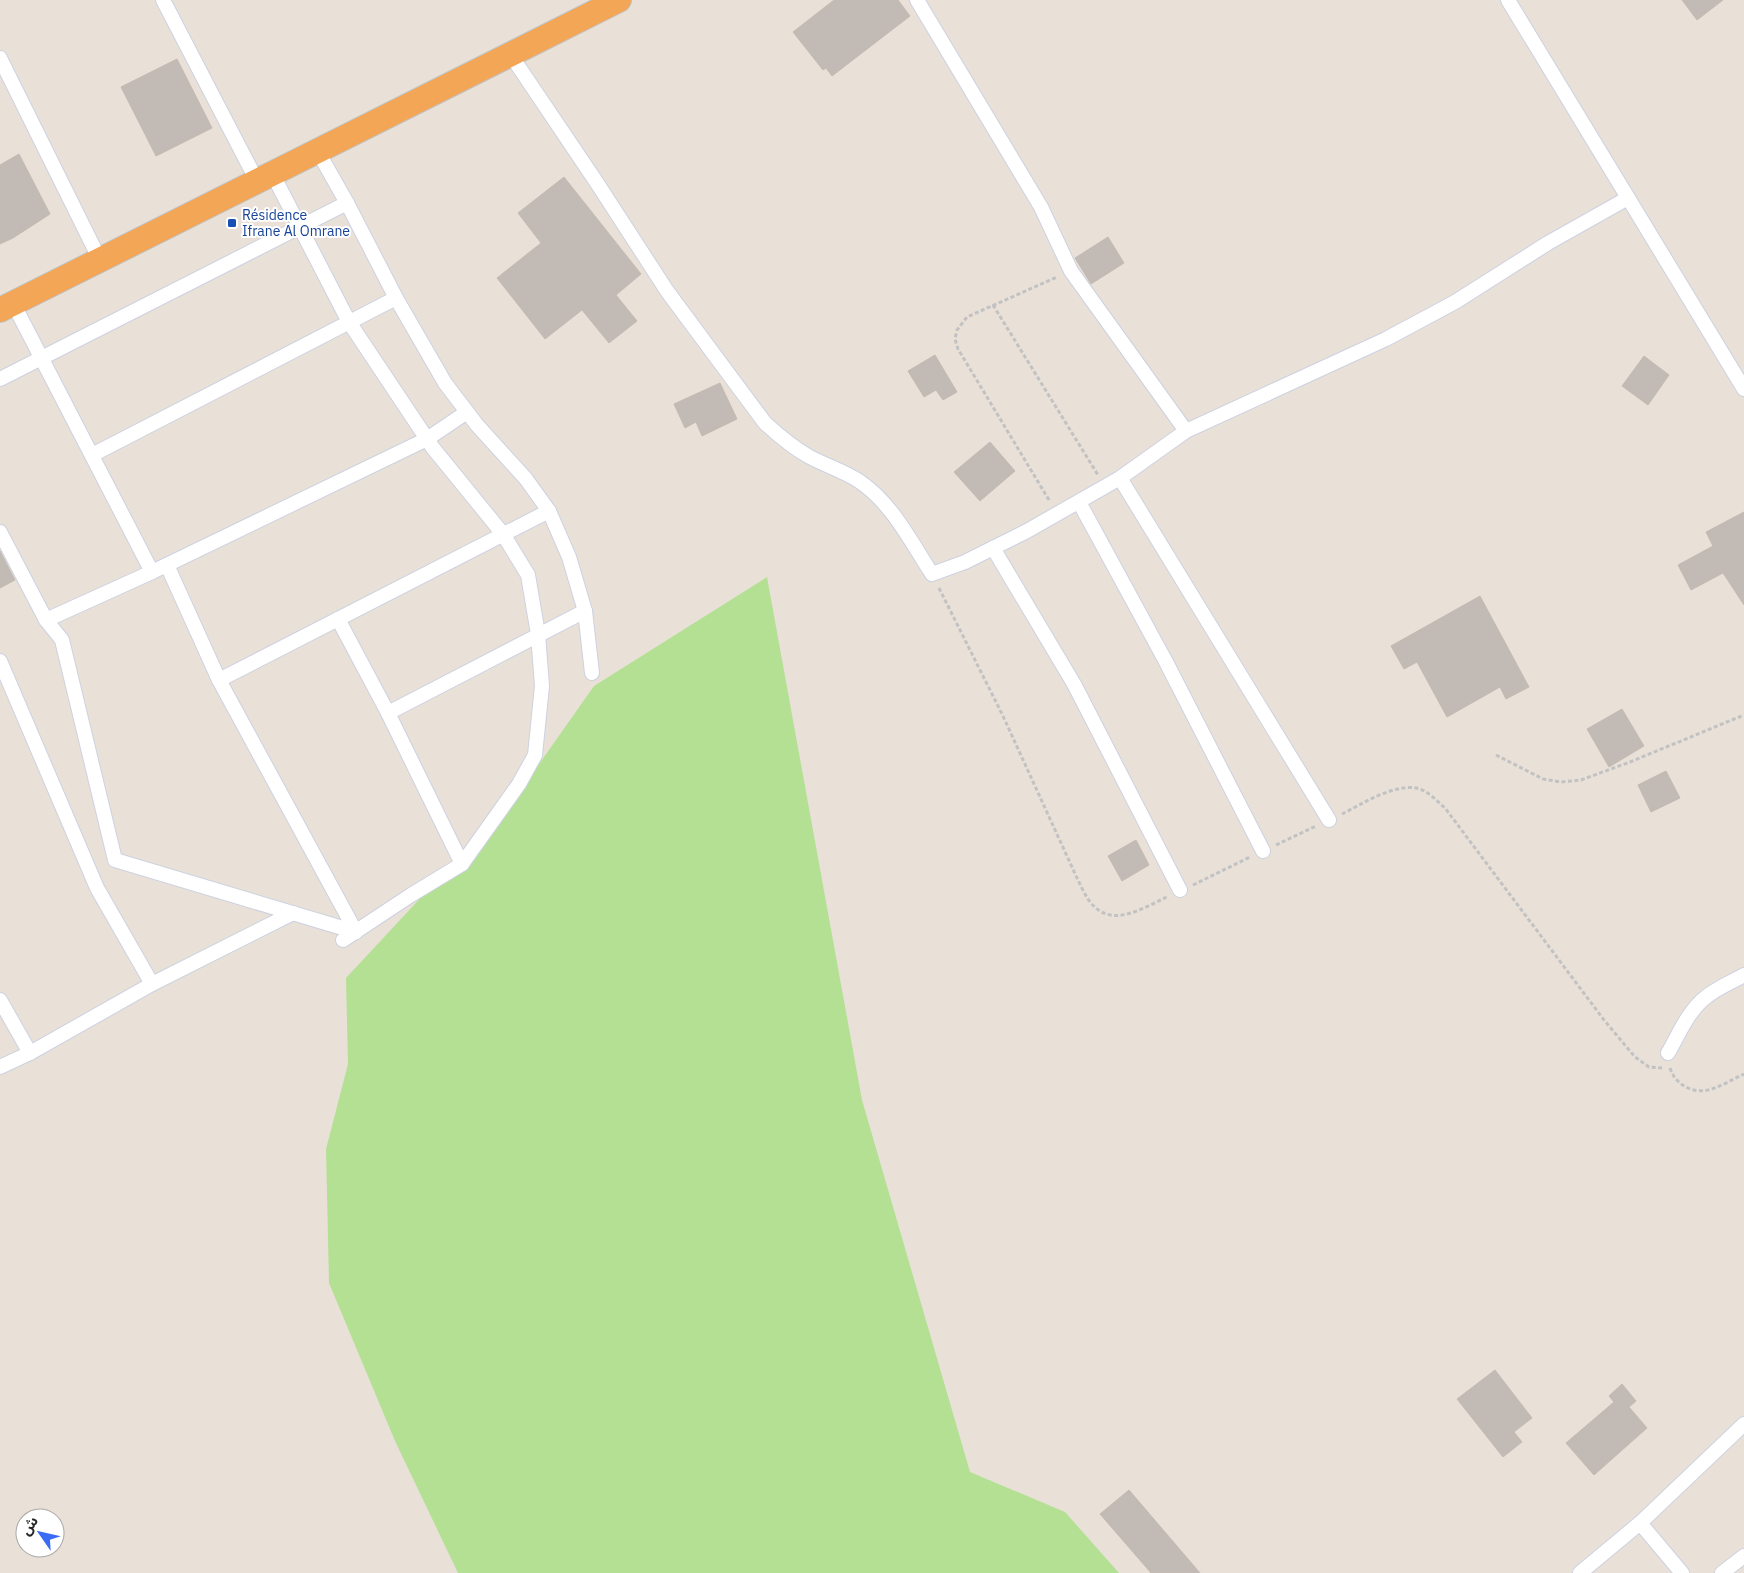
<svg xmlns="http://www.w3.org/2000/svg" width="1744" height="1573" viewBox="0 0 1744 1573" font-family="'IBM Plex Sans','Noto Sans Arabic',sans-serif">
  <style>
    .green { fill: #b4e094 }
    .building { fill: #c1bab5; stroke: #c4bcb2 }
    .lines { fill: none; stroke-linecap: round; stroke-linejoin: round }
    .minor-casing { stroke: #cdd2e0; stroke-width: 16 }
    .trunk-casing { stroke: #c2c2c2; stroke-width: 26 }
    .path { stroke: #c2c2c2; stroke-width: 3; stroke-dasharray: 4 2.5; stroke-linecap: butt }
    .minor { stroke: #fff; stroke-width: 14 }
    .trunk { stroke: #f3a656; stroke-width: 24 }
    .transit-dot { fill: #1a4fb4; stroke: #fff; stroke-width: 2 }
    .labels { text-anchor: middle; stroke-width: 4; stroke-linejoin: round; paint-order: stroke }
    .transit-label { font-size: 14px; fill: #164399; stroke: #fff; text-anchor: start }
  </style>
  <rect width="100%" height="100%" fill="#e9e0d8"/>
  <path class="green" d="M767 577 862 1100 970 1472 1065 1512 1119 1573H458L395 1441 329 1283 326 1149 348 1064 346 978 520 791 594 686Z"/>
  <g class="building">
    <path d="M834 0H898L910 16 832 76 826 68 823 70 793 32Z"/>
    <path d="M1682 0H1723L1697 20Z"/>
    <path d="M177 59 212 128 156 156 121 87Z"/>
    <path d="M19 154 50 214 13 238 0 244V165Z"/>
    <path d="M564 177 641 274 616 295 637 321 609 343 582 310 545 339 497 278 541 243 518 213Z"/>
    <path d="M1108 237 1124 263 1091 284 1075 258Z"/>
    <path d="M935 355 957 392 943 400 936 390 924 397 908 371Z"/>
    <path d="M1644 356 1669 375 1648 405 1622 386Z"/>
    <path d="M720 383 737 419 702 436 696 422 685 428 674 404Z"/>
    <path d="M990 442 1015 471 980 501 954 472Z"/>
    <path d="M1744 512V605L1723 573 1691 590 1678 565 1713 546 1706 532Z"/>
    <path d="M0 551 15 580 0 588Z"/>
    <path d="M1480 596 1529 687 1506 699 1500 687 1447 717 1417 662 1404 669 1391 646Z"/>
    <path d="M1622 709 1644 746 1609 767 1587 729Z"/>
    <path d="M1666 771 1680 798 1651 812 1638 785Z"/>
    <path d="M1136 840 1149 865 1122 881 1108 856Z"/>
    <path d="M1495 1370 1532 1418 1514 1432 1522 1442 1503 1457 1457 1399Z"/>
    <path d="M1622 1384 1636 1401 1629 1407 1647 1428 1594 1475 1566 1443 1614 1402 1609 1396Z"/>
    <path d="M1129 1490 1200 1573H1151L1100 1514Z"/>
  </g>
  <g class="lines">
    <defs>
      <g id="minor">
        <path d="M163 0 257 181"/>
        <path d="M917 0 1041 207 1071 271 1186 431 1386 339 1455 302 1548 243 1628 198"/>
        <path d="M1508 0 1744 389"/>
        <path d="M510 54 597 183 667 291 765 423C778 435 792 447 808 456 824 465 844 471 859 481 892 503 911 542 932 574L965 562 1027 531 1120 478 1186 431"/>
        <path d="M0 58 100 260"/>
        <path d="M317 150 347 203 396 298 445 383 477 425 526 479 549 511 569 557 585 611 592 673"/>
        <path d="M272 173 349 322 433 448 503 534 528 575 538 634 542 686 535 755 519 784 462 864 411 895 343 940"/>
        <path d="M13 303 152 572"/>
        <path d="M0 379 347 203"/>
        <path d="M92 455 396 298"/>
        <path d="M1120 478 1329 820"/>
        <path d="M1079 502 1165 660 1263 851"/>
        <path d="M0 532 46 620 62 640 115 860 356 932"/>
        <path d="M993 548 1074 684 1180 890"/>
        <path d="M167 565 219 680 356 932"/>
        <path d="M338 619 388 713 462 864"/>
        <path d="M46 620 152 572 427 439 467 412"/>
        <path d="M0 661 97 888 152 984"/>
        <path d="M219 680 549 511"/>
        <path d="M388 713 585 611"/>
        <path d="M0 1000 30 1053 0 1067"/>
        <path d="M30 1053 152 984 293 913"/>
        <path d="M1668 1053C1679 1034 1688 1011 1706 997 1717 988 1732 982 1744 975"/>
        <path d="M1640 1523 1682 1573"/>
        <path d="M1580 1573 1640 1523 1744 1424"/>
        <path d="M1722 1573 1744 1556"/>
      </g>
      <path id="trunk" d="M0 310 619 0"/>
    </defs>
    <use href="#minor" class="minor-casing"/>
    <use href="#trunk" class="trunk-casing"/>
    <g class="path">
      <path d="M993 305 1098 475"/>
      <path d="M1049 500 958 349 955 339 957 330 967 317 1057 277"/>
      <path d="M939 588 1003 716 1077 878C1081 886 1085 896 1091 903 1112 929 1143 908 1167 897"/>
      <path d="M1496 755 1543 779 1561 782 1581 780 1630 762 1744 715"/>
      <path d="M1342 814C1362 804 1393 784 1416 788 1427 790 1436 800 1445 808L1604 1020 1635 1057 1649 1067 1662 1068"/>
      <path d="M1276 845 1316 826"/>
      <path d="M1193 885 1250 857"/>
      <path d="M1670 1068C1673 1077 1679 1084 1688 1088 1707 1097 1726 1082 1744 1074"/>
    </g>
    <use href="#minor" class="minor"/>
    <use href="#trunk" class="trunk"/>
  </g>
  <rect class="transit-dot" x="227" y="218" width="10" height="10" rx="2.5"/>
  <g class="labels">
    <g class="transit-label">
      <text x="242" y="220">Résidence<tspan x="242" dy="16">Ifrane Al Omrane</tspan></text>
    </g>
  </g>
  <g transform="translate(40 1533) rotate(304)"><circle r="24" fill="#ffffff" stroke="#a8a8a8"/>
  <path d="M0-4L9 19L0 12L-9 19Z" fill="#396bf5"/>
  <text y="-8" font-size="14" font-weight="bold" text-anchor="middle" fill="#262626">ش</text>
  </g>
</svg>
